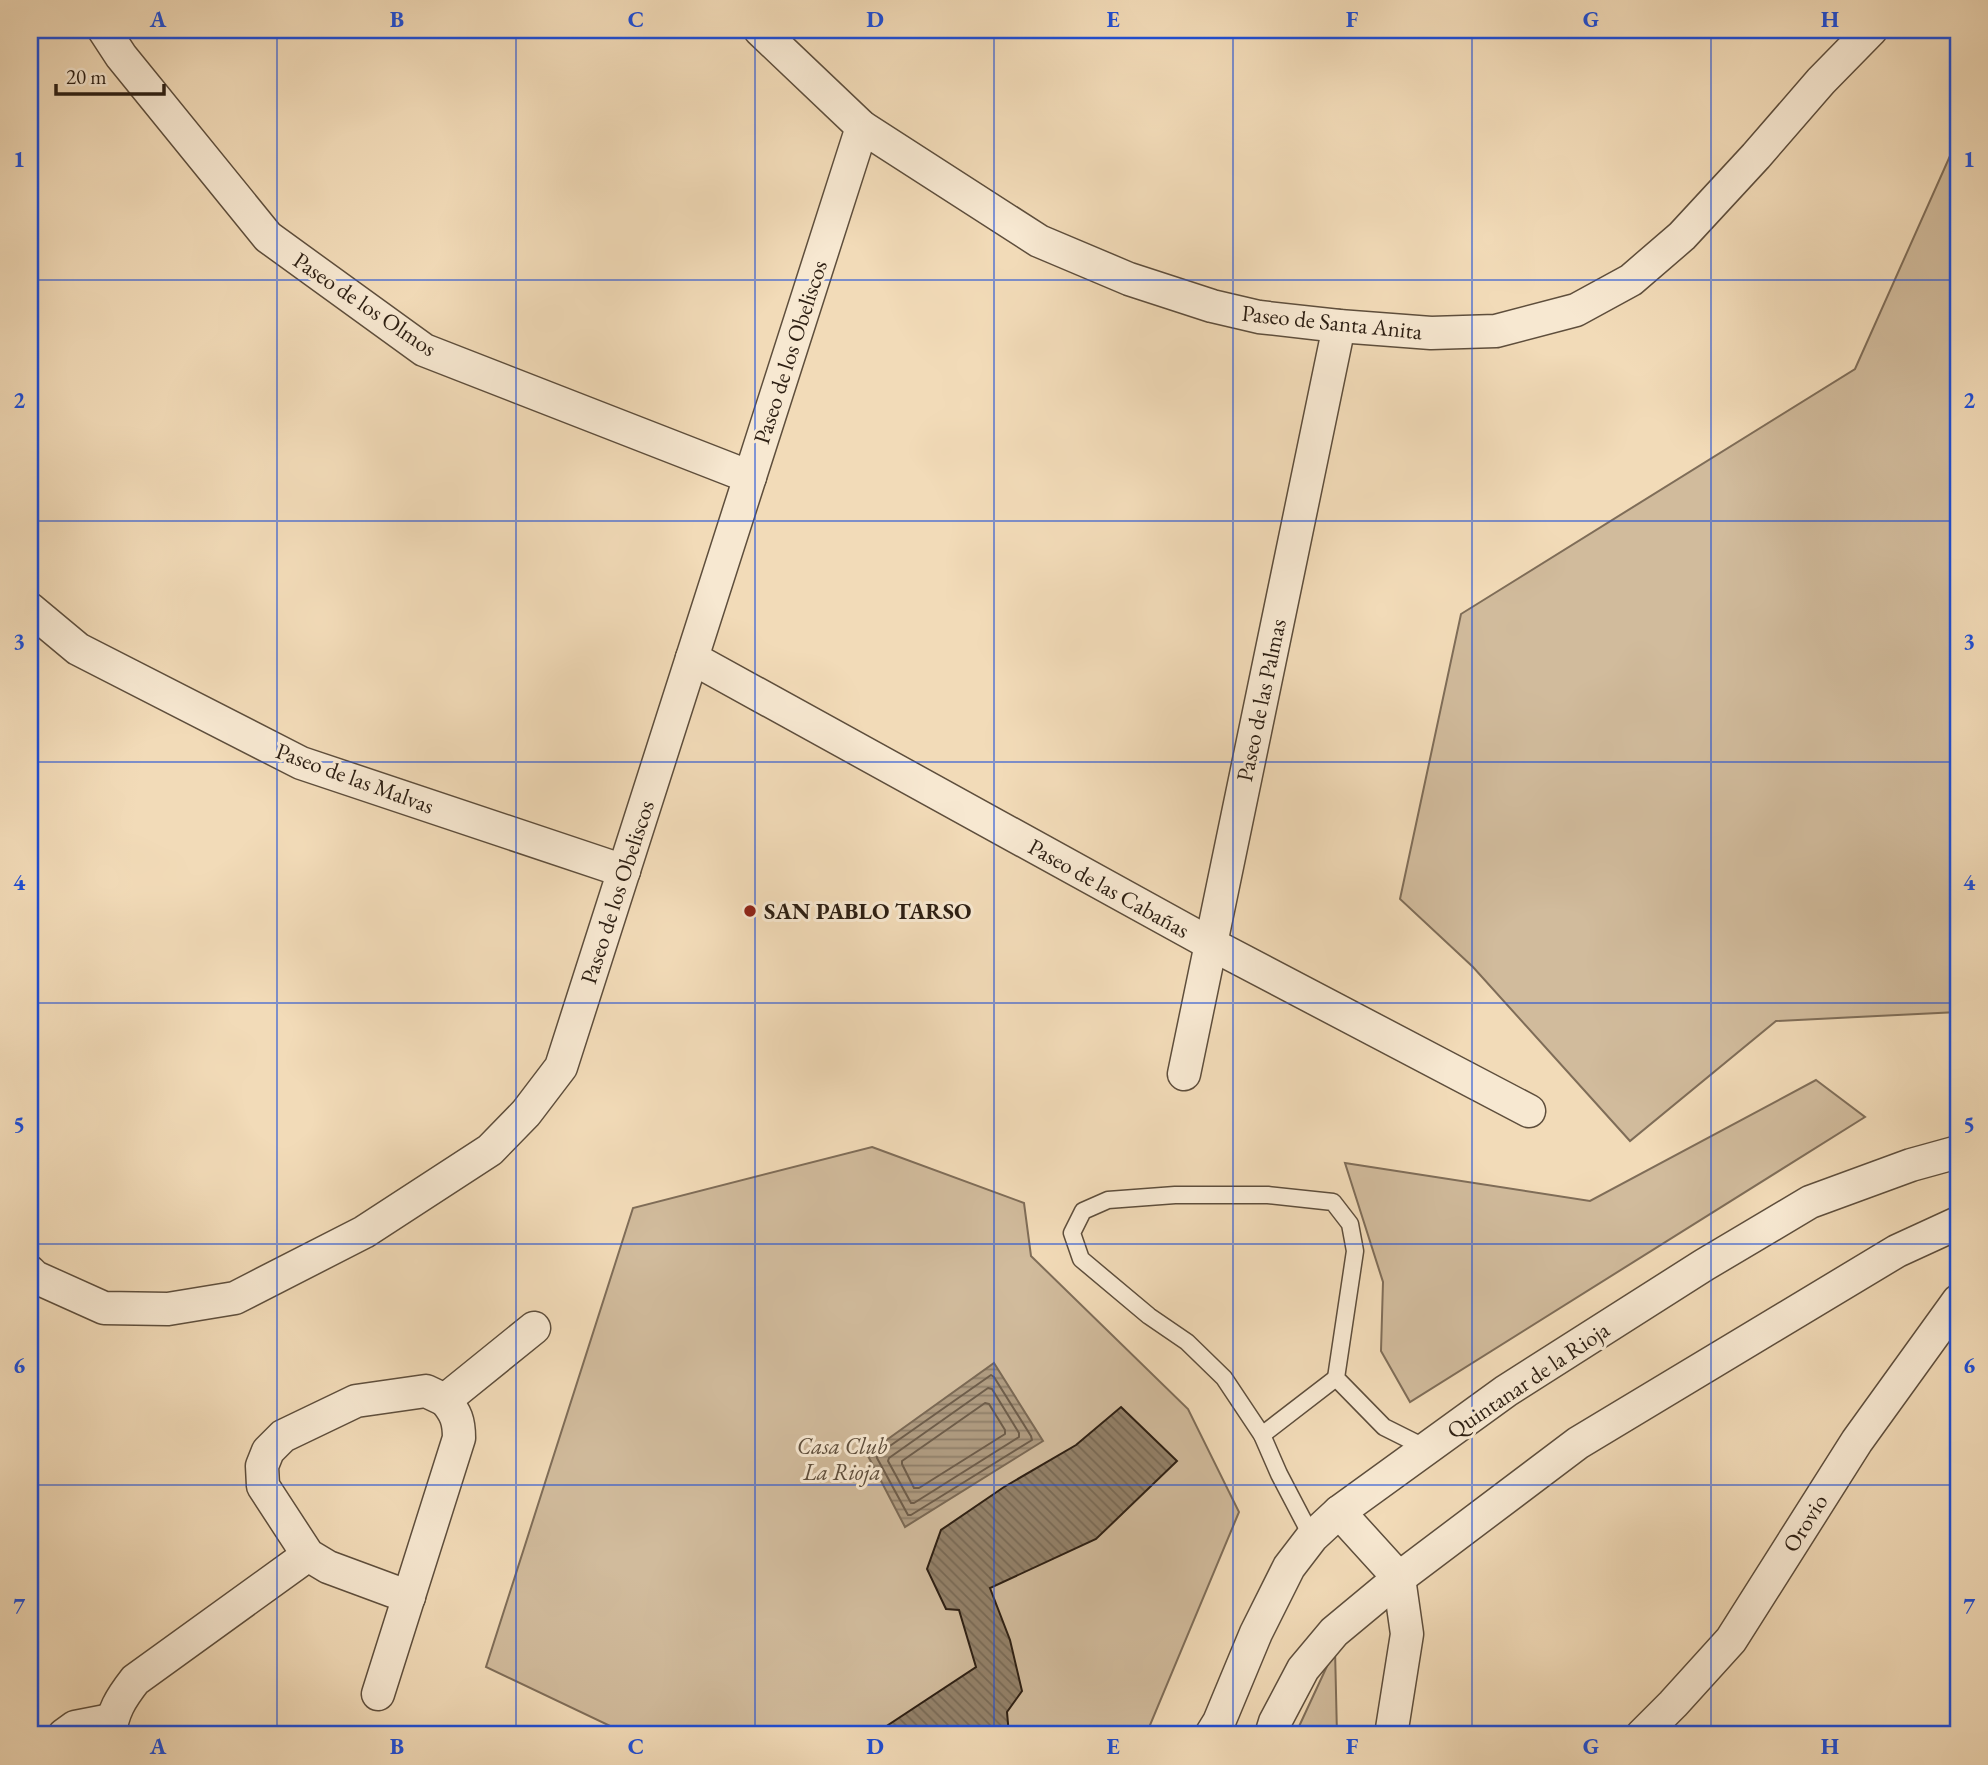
<svg xmlns="http://www.w3.org/2000/svg" width="1988" height="1765" viewBox="0 0 1988 1765" font-family="'EB Garamond',serif">
  <style>
    .green { fill: #d1bb9c; stroke: #7f6d58; stroke-width: 2 }
    .water { fill: url(#water-rules); stroke: #7b6954; stroke-width: 2 }
    .lines { fill: none; stroke-linecap: round; stroke-linejoin: round }
    .shore { stroke: #6e5d4a; stroke-width: 2 }
    .building { fill: url(#building-back-hatch); stroke: #2d1f13; stroke-width: 2 }
    .service-casing { stroke: #5e4e3c; stroke-width: 19 }
    .minor-casing { stroke: #5e4e3c; stroke-width: 35 }
    .service { stroke: #f7e8d1; stroke-width: 16 }
    .minor { stroke: #f7e8d1; stroke-width: 32 }
    .grid { fill: none; stroke: #1d4ed8; stroke-width: 2; stroke-opacity: 0.55 }
    .poi-dot { fill: #8f2418; stroke: #f7e8d1; stroke-width: 2.5 }
    .labels { text-anchor: middle; stroke-width: 6; stroke-linejoin: round; paint-order: stroke }
    .street-label { font-size: 23px; fill: #2d1f13; stroke: #f7e8d1 }
    .poi-label { font-size: 23px; font-weight: bold; fill: #2d1f13; stroke: #f7e8d1; text-anchor: start }
    .park-label { font-size: 23px; font-style: italic; fill: #5e4e3c; stroke: #f7e8d1 }
    .neatline { fill: none; stroke: #1d4ed8; stroke-width: 2.5 }
    .grid-label { font-size: 23px; text-anchor: middle; font-weight: bold; fill: #1d4ed8 }
  </style>
  <defs>
    <pattern id="water-rules" width="6" height="5" patternUnits="userSpaceOnUse" patternTransform="scale(1.75)"><rect width="6" height="5" fill="#af9b80"/><path d="M0 2.5h6" fill="none" stroke="#8f7e68"/></pattern>
    <pattern id="building-back-hatch" width="6" height="6" patternUnits="userSpaceOnUse" patternTransform="scale(1.75)"><rect width="6" height="6" fill="#938169"/><path d="M-1 5l2 2M0 0l6 6M5-1l2 2" fill="none" stroke="#786955"/></pattern>
  </defs>
  <rect width="100%" height="100%" fill="#f2dbb8"/>
  <filter id="stains"><feTurbulence type="fractalNoise" baseFrequency=".00286" numOctaves="4"/><feColorMatrix values="0 0 0 0 .2 0 0 0 0 .09 0 0 0 0 .02 0 0 0 .5 -.17"/></filter>
  <radialGradient id="worn" r=".72"><stop offset=".6" stop-color="#630" stop-opacity="0"/><stop offset="1" stop-color="#630" stop-opacity=".3"/></radialGradient>
  <g class="green">
    <path d="M1958 138V1012L1776 1021 1630 1141 1473 967 1400 899 1461 614 1855 369Z"/>
    <path d="M1816 1080 1865 1117 1410 1402 1381 1351 1383 1282 1345 1163 1590 1201Z"/>
    <path d="M872 1147 1024 1203 1031 1256 1188 1409 1239 1512 1148 1730 1143 1735H629L486 1667 633 1208Z"/>
    <path d="M1335 1649 1337 1735H1295Z"/>
  </g>
  <path class="water" d="M994 1363 1043 1441 905 1527 867 1454Z"/>
  <g class="lines">
    <g class="shore">
      <path d="M991 1375 994 1377 1031 1436 1032 1440 911 1515H908L877 1458V1455Z"/>
      <path d="M988 1388 992 1389 1019 1433V1437L914 1503H911L888 1461 889 1458Z"/>
      <path d="M985 1403 989 1404 1005 1430V1434L919 1488H914L902 1464V1461Z"/>
    </g>
  </g>
  <path class="building" d="M1121 1407 1177 1461 1096 1539 990 1588 1010 1640 1022 1691 1007 1712 1009 1735H873L976 1667 959 1610 946 1609 927 1569 941 1530 1004 1487 1076 1445Z"/>
  <g class="lines">
    <defs>
      <g id="service">
        <path d="M1262 1435 1336 1378"/>
        <path d="M1312 1537 1279 1474 1262 1435 1224 1378 1187 1342 1149 1316 1081 1259 1072 1233 1083 1211 1108 1200 1175 1195H1268L1333 1202 1350 1224 1355 1251 1336 1378 1384 1427 1426 1448"/>
      </g>
      <g id="minor">
        <path d="M104 30 121 56 268 237 424 350 750 477"/>
        <path d="M760 30 862 127 1039 241 1129 279 1212 306 1259 317 1339 326 1431 333 1496 331 1576 310 1631 280 1682 236 1756 156 1821 81 1871 30"/>
        <path d="M30 609 78 649 301 763 624 871"/>
        <path d="M692 658 1211 944 1529 1111"/>
        <path d="M1184 1074 1339 326"/>
        <path d="M30 1272 35 1277 104 1308 168 1309 235 1298 364 1232 490 1150 526 1113 561 1067 862 127"/>
        <path d="M1339 1512 1399 1578 1407 1634 1391 1735"/>
        <path d="M409 1597 328 1567 308 1555 263 1486 262 1466 268 1451 283 1436 356 1401 426 1391 445 1400 534 1328"/>
        <path d="M378 1694 459 1438C459 1421 456 1413 445 1400"/>
        <path d="M64 1735 75 1727 111 1720"/>
        <path d="M110 1735C112 1712 121 1698 135 1680L308 1555"/>
        <path d="M1211 1735 1219 1722 1256 1633 1289 1567 1312 1537 1339 1512 1506 1391 1704 1265 1810 1202 1911 1165 1958 1152"/>
        <path d="M1271 1735 1275 1722 1303 1669 1334 1632 1399 1578 1578 1443 1897 1251 1958 1223"/>
        <path d="M1642 1735 1673 1704 1731 1640 1857 1441 1958 1301"/>
      </g>
    </defs>
    <use href="#service" class="service-casing"/>
    <use href="#minor" class="minor-casing"/>
    <use href="#service" class="service"/>
    <use href="#minor" class="minor"/>
  </g>
  <path class="grid" d="M277 30V1735M516 30V1735M755 30V1735M994 30V1735M1233 30V1735M1472 30V1735M1711 30V1735M30 280H1958M30 521H1958M30 762H1958M30 1003H1958M30 1244H1958M30 1485H1958"/>
  <circle class="poi-dot" cx="750" cy="911" r="7"/>
  <g class="labels">
    <g class="street-label">
      <text transform="translate(365 304) rotate(34)" y="8">Paseo de los Olmos</text>
      <text transform="translate(1332 322) rotate(6)" y="8">Paseo de Santa Anita</text>
      <text transform="translate(790 352) rotate(-72)" y="8">Paseo de los Obeliscos</text>
      <text transform="translate(1261 700) rotate(-78)" y="8">Paseo de las Palmas</text>
      <text transform="translate(355 778) rotate(20)" y="8">Paseo de las Malvas</text>
      <text transform="translate(1109 888) rotate(29)" y="8">Paseo de las Cabañas</text>
      <text transform="translate(617 892) rotate(-72)" y="8">Paseo de los Obeliscos</text>
      <text transform="translate(1528 1380) rotate(-34)" y="8">Quintanar de la Rioja</text>
      <text transform="translate(1805 1523) rotate(-58)" y="8">Orovio</text>
    </g>
    <g class="poi-label">
      <text x="764" y="919">SAN PABLO TARSO</text>
    </g>
    <g class="park-label">
      <text x="842" y="1454">Casa Club<tspan x="842" dy="26">La Rioja</tspan></text>
    </g>
  </g>
  <rect width="1988" height="1765" fill="none" stroke="#f2dbb8" stroke-width="77"/>
  <path d="M56 84v10h108v-10" fill="none" stroke="#2d1f13" stroke-width="3.5"/>
  <text x="66" y="84" font-size="21" fill="#2d1f13" stroke="#f7e8d1" stroke-width="5" paint-order="stroke">20 m</text>
  <rect x="38" y="38" width="1912" height="1688" class="neatline"/>
  <g class="grid-label">
    <text x="158" y="27">A</text>
    <text x="397" y="27">B</text>
    <text x="636" y="27">C</text>
    <text x="875" y="27">D</text>
    <text x="1113" y="27">E</text>
    <text x="1352" y="27">F</text>
    <text x="1591" y="27">G</text>
    <text x="1830" y="27">H</text>
    <text x="19" y="167">1</text>
    <text x="1969" y="167">1</text>
    <text x="19" y="408">2</text>
    <text x="1969" y="408">2</text>
    <text x="19" y="649">3</text>
    <text x="1969" y="649">3</text>
    <text x="19" y="890">4</text>
    <text x="1969" y="890">4</text>
    <text x="19" y="1132">5</text>
    <text x="1969" y="1132">5</text>
    <text x="19" y="1373">6</text>
    <text x="1969" y="1373">6</text>
    <text x="19" y="1614">7</text>
    <text x="1969" y="1614">7</text>
    <text x="158" y="1754">A</text>
    <text x="397" y="1754">B</text>
    <text x="636" y="1754">C</text>
    <text x="875" y="1754">D</text>
    <text x="1113" y="1754">E</text>
    <text x="1352" y="1754">F</text>
    <text x="1591" y="1754">G</text>
    <text x="1830" y="1754">H</text>
  </g>
  <rect width="100%" height="100%" filter="url(#stains)"/>
  <rect width="100%" height="100%" fill="url(#worn)"/>
</svg>
